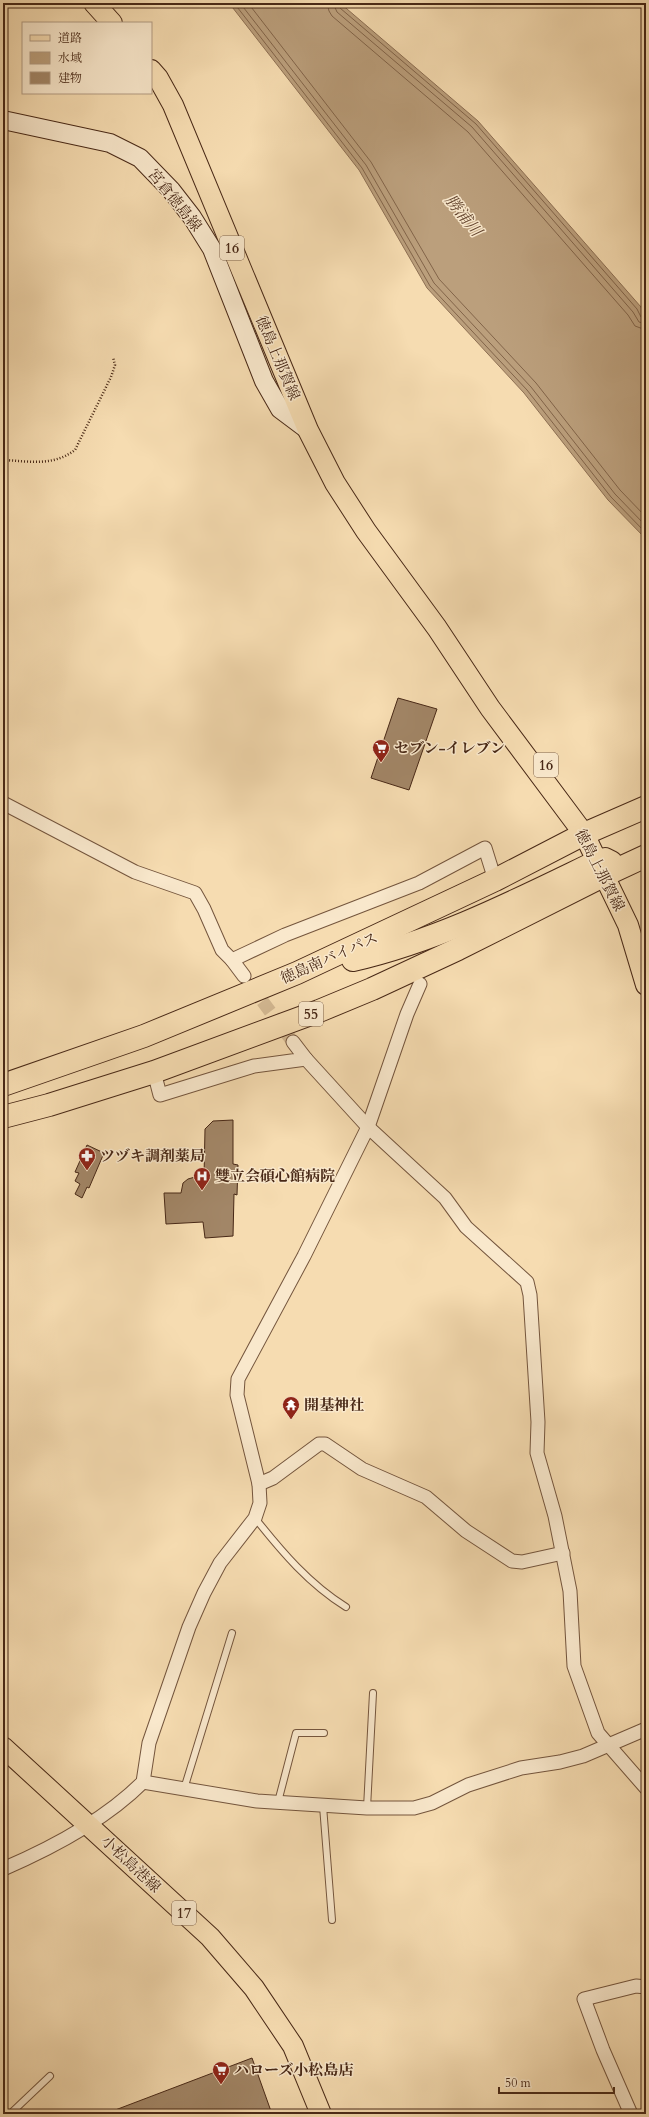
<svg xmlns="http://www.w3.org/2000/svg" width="649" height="2117" viewBox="0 0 649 2117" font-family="Cardo,'Noto Serif JP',serif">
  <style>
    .water { fill: #bb9f7c; stroke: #8d6f53 }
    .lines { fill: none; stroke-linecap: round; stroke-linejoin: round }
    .shore { stroke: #826449; stroke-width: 1 }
    .building { fill: #a28667; stroke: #482816 }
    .minor-tunnel { stroke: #d3b892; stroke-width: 13; stroke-dasharray: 13 6; stroke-linecap: butt }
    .service-casing { stroke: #74553d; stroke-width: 8 }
    .minor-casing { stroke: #74553d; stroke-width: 15 }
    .secondary-casing { stroke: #482816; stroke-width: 20 }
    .primary-casing { stroke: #482816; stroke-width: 22 }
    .trunk-casing { stroke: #482816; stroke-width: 24 }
    .path { stroke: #482816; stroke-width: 2.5; stroke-dasharray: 1 2; stroke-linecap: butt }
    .service { stroke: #f9e8cc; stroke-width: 6 }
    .minor { stroke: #f9e8cc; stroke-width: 13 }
    .secondary { stroke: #f9e8cc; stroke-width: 18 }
    .primary { stroke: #f6dcb1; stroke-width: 20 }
    .trunk { stroke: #f6dcb1; stroke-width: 22 }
    .labels { text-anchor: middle; stroke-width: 3; stroke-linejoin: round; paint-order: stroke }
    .shield { fill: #f9e8cc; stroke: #7d624d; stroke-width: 1 }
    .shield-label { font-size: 14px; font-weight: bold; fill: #482816 }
    .street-label { font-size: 15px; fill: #482816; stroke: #f9e8cc }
    .poi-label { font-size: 15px; font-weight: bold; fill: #482816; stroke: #f9e8cc; text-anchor: start }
    .water-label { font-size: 16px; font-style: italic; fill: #654630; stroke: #f9e8cc }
  </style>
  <rect width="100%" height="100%" fill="#f6dcb1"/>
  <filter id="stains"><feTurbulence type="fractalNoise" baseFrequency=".005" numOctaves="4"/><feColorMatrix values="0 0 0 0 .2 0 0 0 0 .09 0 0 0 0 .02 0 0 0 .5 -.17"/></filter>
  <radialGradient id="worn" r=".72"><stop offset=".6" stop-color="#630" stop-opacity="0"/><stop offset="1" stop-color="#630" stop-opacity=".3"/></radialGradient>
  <path class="water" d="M229 3H340L478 121 641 307 646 319V539L608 500 524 393 427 288 359 170Z"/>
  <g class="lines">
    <g class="shore">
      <path d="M234 3 362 168 430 286 527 390 611 497 646 533"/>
      <path d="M240 3 366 165 434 283 531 387 615 494 646 526"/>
      <path d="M248 3 371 162 439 279 536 383 620 490 646 517"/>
      <path d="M327 3 329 11 332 16 468 132 628 315 635 326 646 330"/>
      <path d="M333 3 337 12 472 127 633 312 639 322 646 324"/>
      <path d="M338 3 340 8 476 124 637 309 641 317 646 319"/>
    </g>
  </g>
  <g class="building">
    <path d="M398 698 437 709 409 790 371 778Z"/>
    <path d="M233 1120V1164L238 1165 237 1195 234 1194 233 1236 205 1238 203 1222 166 1224 164 1193H181L183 1183 188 1179 195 1177H204L205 1129 213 1121Z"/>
    <path d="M87 1145 104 1153 89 1188 87 1187 82 1198 75 1194 80 1184 75 1181 79 1173 75 1172Z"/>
    <path d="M252 2058 272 2114H111L110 2112Z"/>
  </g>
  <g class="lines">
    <path class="minor-tunnel" d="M251 986 293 1042"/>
    <defs>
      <g id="service">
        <path d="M255 1518C282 1552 309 1584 346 1607"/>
        <path d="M184 1789 232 1633"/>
        <path d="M278 1802 296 1733H324"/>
        <path d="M323 1806 332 1920"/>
        <path d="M367 1808 373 1693"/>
        <path d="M10 2114 50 2076"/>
      </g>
      <g id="minor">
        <path d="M3 803 135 872 195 893 204 909 222 950 232 960"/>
        <path d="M244 976 232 960 285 935 419 883 485 848 495 880"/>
        <path d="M306 1059 368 1127 445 1198 466 1227 527 1282 530 1295 538 1422 537 1453 555 1516 570 1591 574 1666 598 1733 646 1788"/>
        <path d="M154 1072 160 1095 254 1066 306 1059 293 1042"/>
        <path d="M259 1484 273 1478 319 1444H325L362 1469 426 1497 466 1531 512 1561 522 1562 563 1553"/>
        <path d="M143 1782 149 1743 189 1627 204 1593 220 1563 255 1518 260 1503 259 1484 237 1395 238 1379 304 1256 368 1127 407 1014 420 984"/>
        <path d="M3 1869C52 1848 105 1820 143 1782L257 1801 367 1808H414L432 1803 468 1785 521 1768 560 1762 583 1756 646 1729"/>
        <path d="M631 2114 603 2050 584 1999 636 1986 646 1987"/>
      </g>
      <path id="secondary" d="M3 120 110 143 140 158 171 190 192 217 212 249 264 381 280 409 308 430"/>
      <g id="primary">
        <path d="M94 3 112 23"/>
        <path d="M151 70 158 78 173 105 308 430 335 483 366 531 437 628 490 708 584 834 628 925 646 985"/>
        <path d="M3 1747 210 1937 254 1988 293 2046 321 2114"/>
      </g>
      <g id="trunk">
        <path d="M353 960C440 940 519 899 598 861L605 859 611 862"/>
        <path d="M3 1085 144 1036 297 973 495 880 584 834 646 807"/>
        <path d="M3 1117 49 1105 154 1072 319 1011 372 989 458 949 605 875 646 856"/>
      </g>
    </defs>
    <use href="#service" class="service-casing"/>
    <use href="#minor" class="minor-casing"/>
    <use href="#secondary" class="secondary-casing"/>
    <use href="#primary" class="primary-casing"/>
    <use href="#trunk" class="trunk-casing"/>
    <path class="path" d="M3 460C29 461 52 467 75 450L111 377 115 365 113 357"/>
    <use href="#service" class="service"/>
    <use href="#minor" class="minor"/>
    <use href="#secondary" class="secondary"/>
    <use href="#primary" class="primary"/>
    <use href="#trunk" class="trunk"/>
  </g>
  <defs>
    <symbol id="supermarket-pin" viewBox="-11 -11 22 30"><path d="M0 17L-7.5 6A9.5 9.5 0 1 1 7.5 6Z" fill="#8f2418" stroke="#f9e8cc"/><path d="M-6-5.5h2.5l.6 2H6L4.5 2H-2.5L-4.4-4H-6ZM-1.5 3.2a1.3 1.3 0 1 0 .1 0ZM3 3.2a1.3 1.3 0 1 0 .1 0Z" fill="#fff"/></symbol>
    <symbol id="pharmacy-pin" viewBox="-11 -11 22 30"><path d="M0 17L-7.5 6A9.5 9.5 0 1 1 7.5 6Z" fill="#8f2418" stroke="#f9e8cc"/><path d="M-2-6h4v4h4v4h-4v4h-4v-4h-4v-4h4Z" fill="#fff"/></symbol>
    <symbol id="hospital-pin" viewBox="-11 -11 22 30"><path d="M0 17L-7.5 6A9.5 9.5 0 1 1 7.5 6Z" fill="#8f2418" stroke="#f9e8cc"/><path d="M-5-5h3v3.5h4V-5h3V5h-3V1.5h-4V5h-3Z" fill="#fff"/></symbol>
    <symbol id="temple-pin" viewBox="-11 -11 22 30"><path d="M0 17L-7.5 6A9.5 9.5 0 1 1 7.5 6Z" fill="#8f2418" stroke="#f9e8cc"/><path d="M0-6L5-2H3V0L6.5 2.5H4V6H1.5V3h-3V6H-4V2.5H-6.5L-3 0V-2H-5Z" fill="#fff"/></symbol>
  </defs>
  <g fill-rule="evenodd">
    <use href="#supermarket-pin" x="371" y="738" width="20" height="27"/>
    <use href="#pharmacy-pin" x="77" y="1146" width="20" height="27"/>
    <use href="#hospital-pin" x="192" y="1166" width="20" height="27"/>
    <use href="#temple-pin" x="281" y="1395" width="20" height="27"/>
    <use href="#supermarket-pin" x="211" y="2060" width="20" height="27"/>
  </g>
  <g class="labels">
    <g class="shield">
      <rect x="220" y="236" width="24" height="24" rx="3"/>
      <rect x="534" y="753" width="24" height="24" rx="3"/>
      <rect x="299" y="1002" width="24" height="24" rx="3"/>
      <rect x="172" y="1901" width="24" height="24" rx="3"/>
    </g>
    <g class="shield-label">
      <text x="232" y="253">16</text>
      <text x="546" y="770">16</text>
      <text x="311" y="1019">55</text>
      <text x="184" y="1918">17</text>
    </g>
    <g class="street-label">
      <text transform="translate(175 200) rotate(51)" y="5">宮倉徳島線</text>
      <text transform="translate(278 358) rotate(67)" y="5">徳島上那賀線</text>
      <text transform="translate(600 870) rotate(63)" y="5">徳島上那賀線</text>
      <text transform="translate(329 958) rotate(-24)" y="5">徳島南バイパス</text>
      <text transform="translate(131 1864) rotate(43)" y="5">小松島港線</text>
    </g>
    <g class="poi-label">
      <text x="394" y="753">セブン-イレブン</text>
      <text x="100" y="1161">ツヅキ調剤薬局</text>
      <text x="215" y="1181">雙立会碩心館病院</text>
      <text x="304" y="1410">開基神社</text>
      <text x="234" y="2075">ハローズ小松島店</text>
    </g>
    <g class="water-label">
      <text transform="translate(464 215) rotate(51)" y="6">勝浦川</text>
    </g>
  </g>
  <rect width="649" height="2117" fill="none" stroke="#f6dcb1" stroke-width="16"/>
  <rect x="4" y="4" width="641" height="2109" fill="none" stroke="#482816" stroke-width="2"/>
  <rect x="8" y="8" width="633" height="2101" fill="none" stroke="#482816"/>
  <rect x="22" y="22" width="130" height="72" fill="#f9e8cc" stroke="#b29b83"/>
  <rect x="30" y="35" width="20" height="6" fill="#f6dcb1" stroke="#b29b83"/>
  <text x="58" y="42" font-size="12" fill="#482816">道路</text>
  <rect x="30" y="52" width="20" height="12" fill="#bb9f7c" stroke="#b29b83"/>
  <text x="58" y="62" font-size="12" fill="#482816">水域</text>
  <rect x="30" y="72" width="20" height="12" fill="#a28667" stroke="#b29b83"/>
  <text x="58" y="82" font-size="12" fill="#482816">建物</text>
  <path d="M499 2087v6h115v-6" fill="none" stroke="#482816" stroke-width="2"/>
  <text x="505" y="2087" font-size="12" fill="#482816" stroke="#f9e8cc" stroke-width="3" paint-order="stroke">50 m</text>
  <rect width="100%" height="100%" filter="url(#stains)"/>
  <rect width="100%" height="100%" fill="url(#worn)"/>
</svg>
